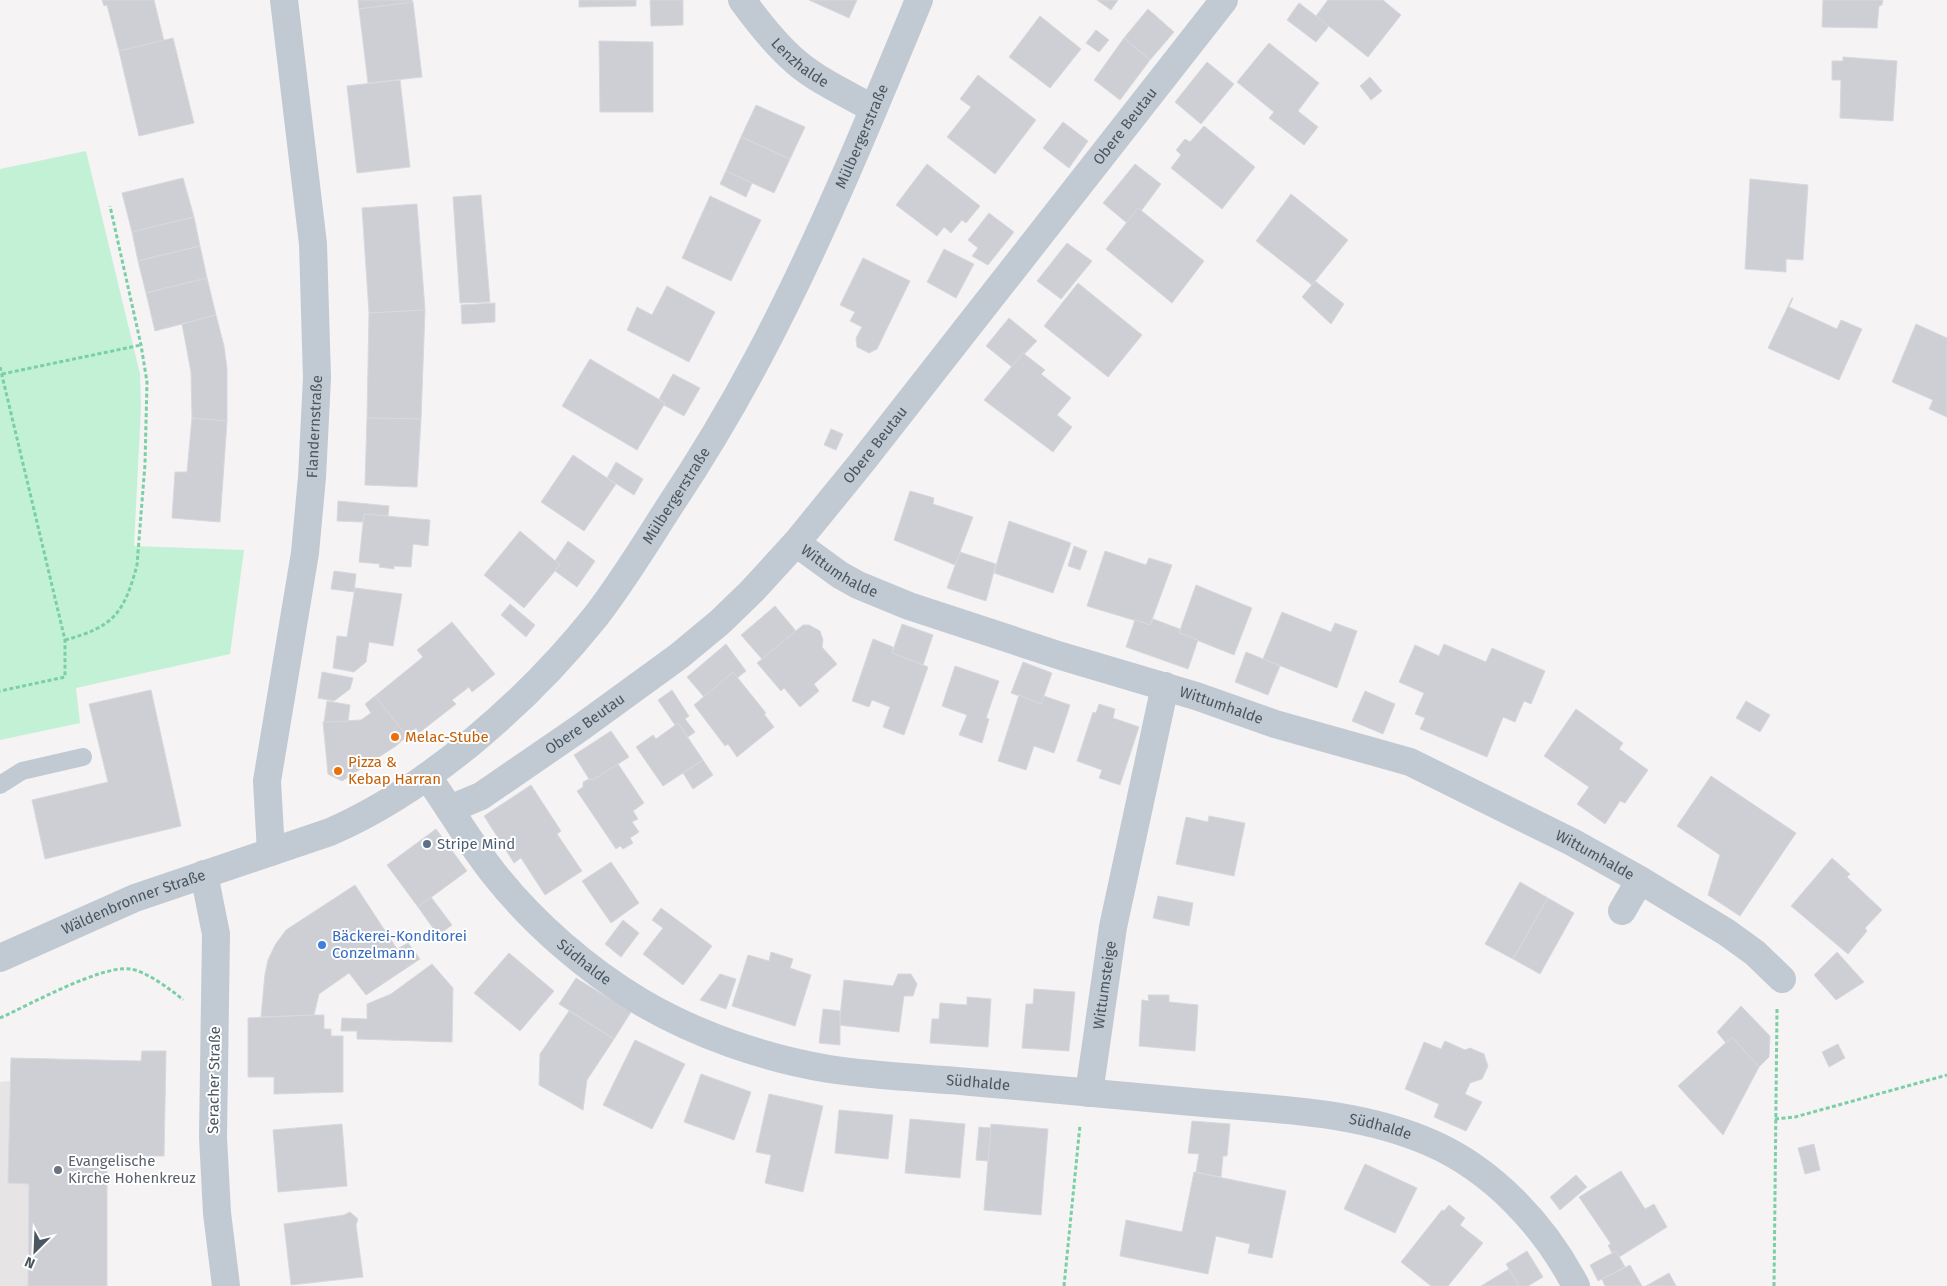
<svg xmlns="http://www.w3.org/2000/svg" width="1947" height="1286" viewBox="0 0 1947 1286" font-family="'Fira Sans',sans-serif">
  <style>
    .education { fill: #e6e4e5 }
    .green { fill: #c3f1d5 }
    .building { fill: #cdcfd5; stroke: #d7d9de }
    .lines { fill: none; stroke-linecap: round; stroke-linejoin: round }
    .path { stroke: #7ad0a6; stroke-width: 3; stroke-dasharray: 4 2.5; stroke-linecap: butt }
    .service { stroke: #c1cad2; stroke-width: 18 }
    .minor { stroke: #c1cad2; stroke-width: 28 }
    .tertiary { stroke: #c1cad2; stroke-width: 28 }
    .food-dot { fill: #e8710a; stroke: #fff; stroke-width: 2 }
    .service-dot { fill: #5c6f8a; stroke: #fff; stroke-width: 2 }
    .shop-dot { fill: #3f7fe0; stroke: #fff; stroke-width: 2 }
    .worship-dot { fill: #6b7280; stroke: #fff; stroke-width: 2 }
    .labels { text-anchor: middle; stroke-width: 4; stroke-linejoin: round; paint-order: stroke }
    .street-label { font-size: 15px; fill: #4a5661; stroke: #fff }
    .food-label { font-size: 15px; fill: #c56008; stroke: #fff; text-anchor: start }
    .service-label { font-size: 15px; fill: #4e5e75; stroke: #fff; text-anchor: start }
    .shop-label { font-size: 15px; fill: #366cbe; stroke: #fff; text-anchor: start }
    .worship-label { font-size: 15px; fill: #5b616d; stroke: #fff; text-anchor: start }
  </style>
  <rect width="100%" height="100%" fill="#f5f3f3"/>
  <path class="education" d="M11 1081 8 1183 29 1184 28 1286H51H0V1082Z"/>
  <path class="green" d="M86 151 140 374 141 407 134 546 244 550 230 654 76 688 80 723 0 740V169Z"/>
  <g class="building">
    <path d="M102 0H154L164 41 119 51 107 5 104 6Z"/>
    <path d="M358 0H412L413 2 359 9Z"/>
    <path d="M579 0H636V6L579 7Z"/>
    <path d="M650 0H683V25L651 26Z"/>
    <path d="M809 0H857L849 18Z"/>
    <path d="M1097 0H1118L1111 10Z"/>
    <path d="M1328 0H1383L1401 15 1368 57 1316 16Z"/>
    <path d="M1823 0H1883L1882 5 1879 6 1877 28 1822 27Z"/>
    <path d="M413 2 422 77 368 83 359 9Z"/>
    <path d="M1299 3 1329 26 1316 42 1287 20Z"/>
    <path d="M1148 9 1174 32 1150 60 1124 38Z"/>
    <path d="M1040 16 1081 49 1050 88 1009 57Z"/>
    <path d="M1096 30 1109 40 1099 52 1086 43Z"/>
    <path d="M173 38 194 123 139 136 119 51Z"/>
    <path d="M1124 38 1150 60 1120 100 1094 80Z"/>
    <path d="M599 41 653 42V112H600Z"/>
    <path d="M1269 43 1319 83 1298 111 1318 127 1304 145 1269 118 1274 112 1237 82Z"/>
    <path d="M1843 57 1897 61 1893 121 1840 118 1841 80H1832V61H1843Z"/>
    <path d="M1207 62 1234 84 1201 124 1175 102Z"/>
    <path d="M978 75 1036 120 995 174 947 137 971 107 960 99Z"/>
    <path d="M1370 77 1382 91 1371 100 1360 86Z"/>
    <path d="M400 80 410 167 357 173 347 86Z"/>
    <path d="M756 105 805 127 790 159 741 137Z"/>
    <path d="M1063 122 1088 141 1069 168 1043 148Z"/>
    <path d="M1204 126 1255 167 1222 209 1171 168 1181 155 1176 150 1185 139 1190 142Z"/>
    <path d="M741 137 790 159 774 193 726 171Z"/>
    <path d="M927 164 980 206 966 223 962 220 951 233 944 227 937 236 896 205Z"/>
    <path d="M1135 164 1161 184 1141 211 1138 208 1127 223 1103 203Z"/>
    <path d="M726 171 752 183 746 197 720 184Z"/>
    <path d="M183 178 194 217 132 232 122 193Z"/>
    <path d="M1750 179 1808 185 1803 260 1786 259V272L1745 269Z"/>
    <path d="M1291 194 1348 240 1312 285 1256 241Z"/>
    <path d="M481 195 490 302 460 303 453 197Z"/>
    <path d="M710 196 761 220 731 281 682 258Z"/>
    <path d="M417 204 425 310 369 313 362 208Z"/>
    <path d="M1138 208 1204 261 1172 303 1106 249Z"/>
    <path d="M989 213 1014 232 988 265 972 256 978 248 968 240Z"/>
    <path d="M194 217 200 246 138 261 132 232Z"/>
    <path d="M1067 243 1092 261 1061 299 1037 281Z"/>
    <path d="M200 246 207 278 146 293 138 261Z"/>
    <path d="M944 249 974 264 956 298 927 282Z"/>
    <path d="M863 258 910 281 877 349 869 353 857 347 856 338 862 327 850 321 855 312 840 305Z"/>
    <path d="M207 278 216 315 155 331 146 293Z"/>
    <path d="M1315 281 1344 304 1331 324 1302 297Z"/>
    <path d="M1078 283 1142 335 1108 377 1044 326Z"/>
    <path d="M667 286 715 312 689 362 627 330 637 307 652 315Z"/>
    <path d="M1792 298H1793L1789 307 1837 329 1841 320 1862 329 1839 380 1768 348Z"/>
    <path d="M495 303V322L462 324 461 305Z"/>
    <path d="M425 310 421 419 367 418 369 313Z"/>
    <path d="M216 315 224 346 227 368V421L192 418 191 372 182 324Z"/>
    <path d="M1009 318 1037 341 1012 367 986 346Z"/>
    <path d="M1916 324 1947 338V417L1929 409 1933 400 1892 382Z"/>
    <path d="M1023 353 1045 370 1041 374 1071 398 1057 415 1072 427 1053 452 984 400Z"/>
    <path d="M590 359 665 403 637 450 562 406Z"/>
    <path d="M673 374 700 388 684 416 664 405 665 403 659 399Z"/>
    <path d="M192 418 227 421 220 522 172 518 175 472H187Z"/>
    <path d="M367 418 421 419 417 487 365 485Z"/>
    <path d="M831 429 843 434 836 450 824 445Z"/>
    <path d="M573 455 616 484 584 531 541 502Z"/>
    <path d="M616 462 643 479 634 495 607 478Z"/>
    <path d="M910 491 934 498 933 504 973 517 955 565 894 540Z"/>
    <path d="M338 501 389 506 388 516 364 514 363 522 337 521Z"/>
    <path d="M364 514 430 520 428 546 413 544 411 567 394 566V569L379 567 380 564 359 562Z"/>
    <path d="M1009 521 1071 543 1053 593 994 573Z"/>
    <path d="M520 531 560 565 524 608 484 575Z"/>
    <path d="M568 541 595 561 577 587 555 571 560 565 555 561Z"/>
    <path d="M1074 546 1087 551 1080 570 1068 566Z"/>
    <path d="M1105 551 1146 565 1149 558 1172 565 1150 625 1087 606Z"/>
    <path d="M960 552 996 564 986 601 947 588Z"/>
    <path d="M334 571 356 574 354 592 331 589Z"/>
    <path d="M1196 585 1252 608 1234 655 1179 633Z"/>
    <path d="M355 588 402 594 393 646 369 642 366 662 354 672 333 668 337 636 347 637Z"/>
    <path d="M510 604 535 625 526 637 501 615Z"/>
    <path d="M775 606 796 631 762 659 741 635Z"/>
    <path d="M1282 612 1331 632 1335 623 1357 631 1337 688 1263 659Z"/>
    <path d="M1153 619 1180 629 1179 633 1198 640 1188 669 1126 647 1135 620 1150 625Z"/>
    <path d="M452 622 495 674 472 692 469 687 452 700 456 704 419 733 416 728 407 736 375 696 423 657 417 650Z"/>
    <path d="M902 624 933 635 923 665 892 653Z"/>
    <path d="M803 625H809L820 631 823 640 822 647 837 664 814 684 819 691 800 707 784 688 781 691 757 663Z"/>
    <path d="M873 639 893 647 892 653 928 667 904 735 883 727 890 707 872 700 869 707 852 701Z"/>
    <path d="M726 644 746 671 737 678 733 672 704 697 687 677Z"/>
    <path d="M1444 644 1486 662 1492 648 1545 671 1531 704 1524 701 1515 722 1503 717 1487 757 1420 729 1425 718 1415 714 1424 693 1399 682 1415 645 1439 656Z"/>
    <path d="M1246 652 1280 666 1268 695 1235 682Z"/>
    <path d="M1023 662 1052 673 1041 704 1011 693Z"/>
    <path d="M955 666 999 681 986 718 989 719 982 743 959 735 967 715 942 706Z"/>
    <path d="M322 672 353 678 350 689 334 701 318 698Z"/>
    <path d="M733 672 766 713 764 714 774 727 737 757 728 744 725 746 694 705Z"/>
    <path d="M151 690 181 826 45 859 32 800 108 782 89 704Z"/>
    <path d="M672 690 689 716 685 719 695 732 688 737 678 723 675 725 658 700Z"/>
    <path d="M1365 691 1395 704 1383 734 1352 721Z"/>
    <path d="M1019 695 1041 704 1044 696 1070 705 1054 753 1034 746 1026 770 998 761Z"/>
    <path d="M375 696 407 736 396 746 342 781 328 774 323 722 361 720 371 713 365 704Z"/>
    <path d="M327 701 350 705 348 721 324 722Z"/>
    <path d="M1746 701 1770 715 1760 732 1736 718Z"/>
    <path d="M1099 704 1115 709 1113 718 1139 727 1120 785 1099 778 1102 770 1077 761 1093 712 1096 713Z"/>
    <path d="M1576 709 1623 743 1619 749 1648 770 1625 803 1620 801 1605 824 1577 804 1589 787 1544 756Z"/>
    <path d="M678 723 703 760 663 786 636 747 653 735 656 739Z"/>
    <path d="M611 731 629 757 593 780 589 779 574 755Z"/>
    <path d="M703 760 713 775 693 789 683 773Z"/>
    <path d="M618 764 644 803 633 811 638 819 632 822 639 832 630 838 633 843 623 849 620 846 616 849 577 791 583 787V782L589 779 593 780Z"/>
    <path d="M1711 776 1796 833 1740 916 1708 895 1720 855 1677 826Z"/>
    <path d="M531 785 561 831 557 834 582 871 545 895 521 858 514 863 484 816Z"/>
    <path d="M1209 816 1245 823 1234 876 1176 864 1186 817 1208 822Z"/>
    <path d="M436 829 467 871 418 907 387 865Z"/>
    <path d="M1832 858 1850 874 1847 877 1882 910 1865 928 1867 931 1848 954 1791 906Z"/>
    <path d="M611 862 639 903 611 923 582 881Z"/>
    <path d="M1520 882 1548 898 1513 959 1485 944Z"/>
    <path d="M355 885 397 949 408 943 420 959 366 995 349 973 319 994 314 1015 261 1017 265 974 268 960 275 945 286 930Z"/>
    <path d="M1158 896 1193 903 1189 926 1153 918Z"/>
    <path d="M431 897 452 925 438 935 418 907Z"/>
    <path d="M1548 898 1574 913 1540 974 1513 959Z"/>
    <path d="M661 908 712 946 683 985 643 954 663 928 652 920Z"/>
    <path d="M623 920 639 933 621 957 605 944Z"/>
    <path d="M771 952 793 959 790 968 811 975 795 1026 732 1006 748 955 769 961Z"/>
    <path d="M1837 952 1864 982 1836 1000 1814 975Z"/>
    <path d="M509 953 554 991 520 1031 474 993Z"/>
    <path d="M432 964 453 988 452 1042 357 1039V1031H341L342 1018 367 1019V1004L391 994Z"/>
    <path d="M720 974 736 979 726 1009 700 1000Z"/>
    <path d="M898 974H911L917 984 913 996H904L899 1032 839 1025 844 980 893 986Z"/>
    <path d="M576 978 631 1012 614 1039 559 1004Z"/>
    <path d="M1034 989 1075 992 1069 1051 1022 1048 1026 1004H1033Z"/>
    <path d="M1148 995H1169V1002L1198 1005 1195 1051 1139 1046 1142 1000 1149 1001Z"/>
    <path d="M967 997 991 999 988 1047 930 1043 932 1019H939L940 1003 967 1005Z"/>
    <path d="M1741 1006 1770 1036 1769 1057 1759 1067 1732 1037 1726 1043 1717 1032Z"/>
    <path d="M823 1009 840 1011V1045L819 1043Z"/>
    <path d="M569 1011 614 1039 587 1080 583 1110 539 1085 540 1054Z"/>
    <path d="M314 1015H324V1029H331V1036H343V1092L274 1094V1077H248V1018Z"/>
    <path d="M1732 1037 1759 1067 1723 1135 1678 1086Z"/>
    <path d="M635 1040 685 1064 652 1129 603 1105Z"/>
    <path d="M1445 1041 1465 1050 1470 1048 1484 1054 1488 1066 1482 1079 1470 1083 1465 1094 1482 1102 1466 1131 1434 1117 1439 1104 1405 1089 1424 1042 1441 1049Z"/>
    <path d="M1838 1044 1845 1058 1829 1067 1822 1052Z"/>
    <path d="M142 1051H166L164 1156H107V1286H28L29 1184 8 1183 11 1058 141 1061Z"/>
    <path d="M701 1074 751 1092 734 1140 684 1122Z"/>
    <path d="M769 1094 823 1106 803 1192 765 1183 771 1155 756 1152Z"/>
    <path d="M839 1110 893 1115 888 1159 835 1153Z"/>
    <path d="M910 1119 965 1124 960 1178 905 1173Z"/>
    <path d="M1192 1121 1230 1124 1227 1156H1223L1221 1177 1196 1172 1199 1154 1188 1153Z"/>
    <path d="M342 1124 347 1186 278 1192 273 1130Z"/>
    <path d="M991 1124 1048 1129 1041 1215 984 1210Z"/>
    <path d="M979 1127 991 1128 988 1161 976 1160Z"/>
    <path d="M1814 1144 1820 1170 1805 1174 1798 1148Z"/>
    <path d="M1365 1164 1417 1188 1395 1233 1344 1209Z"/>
    <path d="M1621 1171 1645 1209 1654 1204 1667 1227 1619 1257 1616 1251 1612 1253 1608 1245 1611 1244 1579 1197Z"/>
    <path d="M1194 1172 1286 1191 1272 1258 1248 1253 1250 1244 1216 1236 1208 1274 1120 1256 1126 1220 1182 1232Z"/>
    <path d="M1576 1175 1587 1187 1560 1210 1550 1197Z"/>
    <path d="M1449 1205 1465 1218 1460 1225 1483 1243 1448 1286H1431L1401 1262 1442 1210 1444 1211Z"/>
    <path d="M350 1212 358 1219 356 1225 363 1277 291 1285 284 1224 344 1215Z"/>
    <path d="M1527 1251 1543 1277 1528 1286H1519L1506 1264Z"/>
    <path d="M1616 1251 1625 1267 1598 1281 1590 1265Z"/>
    <path d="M1630 1265 1642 1286H1605L1602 1279Z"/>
    <path d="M1509 1269 1519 1286H1481Z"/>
    <path d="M1669 1273 1676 1286H1646Z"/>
  </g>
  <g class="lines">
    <g class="path">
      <path d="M0 367 65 640V677L0 691"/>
      <path d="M2 374 141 345"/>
      <path d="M65 640C113 627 124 614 137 565L145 464 147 382 141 345 110 206"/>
      <path d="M0 1018C29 1005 101 965 130 969 144 970 172 990 183 1000"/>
      <path d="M1775 1119 1795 1117 1947 1075"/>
      <path d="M1064 1286 1080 1125"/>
      <path d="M1774 1286 1777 1009"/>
    </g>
    <path class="service" d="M0 785 22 771 83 757"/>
    <g class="minor">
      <path id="s1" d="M742 0C758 22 775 44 796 62 818 81 847 94 872 108"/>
      <path id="s2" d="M796 543 840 575 858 585 909 606 1061 656 1196 696 1275 724 1410 762 1572 842 1640 880 1726 932 1755 953 1782 979"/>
      <path id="s3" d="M427 776C450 808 470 844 495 875 534 924 587 970 641 1002 697 1035 764 1058 829 1069 880 1077 931 1078 982 1083 1060 1090 1137 1097 1215 1104 1288 1110 1363 1113 1431 1143 1493 1170 1545 1226 1576 1286"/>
      <path id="s4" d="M450 809 481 796 580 728 679 656 720 622 752 591 796 543 862 462 1224 0"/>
      <path id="s5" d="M271 852 267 781 305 553 312 477 317 378 313 244 284 0"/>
      <path d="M204 874 216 934 213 1137 217 1213 226 1286"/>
      <path d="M1622 911 1640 880"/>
      <path id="s6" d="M1089 1093 1113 927 1165 686"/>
    </g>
    <path class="tertiary" id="s7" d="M0 958 135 898 330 832C429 789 529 700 596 616 623 581 646 543 669 507 701 459 731 409 758 358 819 243 869 121 919 0"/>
  </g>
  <g class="food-dot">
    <circle cx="395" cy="737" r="5"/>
    <circle cx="338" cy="771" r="5"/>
  </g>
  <circle class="service-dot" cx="427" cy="844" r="5"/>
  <circle class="shop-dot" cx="322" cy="945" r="5"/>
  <circle class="worship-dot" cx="58" cy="1170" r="5"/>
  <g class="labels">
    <g class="street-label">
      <text dy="5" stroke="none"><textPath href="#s1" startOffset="86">Lenzhalde</textPath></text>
      <text dy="5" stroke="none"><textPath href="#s4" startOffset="970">Obere Beutau</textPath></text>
      <text dy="5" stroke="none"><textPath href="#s7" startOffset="1249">Mülbergerstraße</textPath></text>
      <text dy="5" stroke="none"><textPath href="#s5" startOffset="429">Flandernstraße</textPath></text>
      <text dy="5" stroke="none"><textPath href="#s4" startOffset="565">Obere Beutau</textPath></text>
      <text dy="5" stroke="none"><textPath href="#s7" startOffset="844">Mülbergerstraße</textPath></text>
      <text dy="5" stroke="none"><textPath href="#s2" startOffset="52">Wittumhalde</textPath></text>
      <text dy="5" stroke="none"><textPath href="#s2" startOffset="458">Wittumhalde</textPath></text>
      <text dy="5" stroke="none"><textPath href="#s4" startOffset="160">Obere Beutau</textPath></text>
      <text dy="5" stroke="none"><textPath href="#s2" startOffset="862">Wittumhalde</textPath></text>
      <text dy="5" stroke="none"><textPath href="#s7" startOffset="145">Wäldenbronner Straße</textPath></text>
      <text dy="5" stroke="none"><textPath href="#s3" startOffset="245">Südhalde</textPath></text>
      <text dy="5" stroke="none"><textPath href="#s6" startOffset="109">Wittumsteige</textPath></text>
      <text transform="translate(214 1080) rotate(-89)" y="5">Seracher Straße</text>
      <text dy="5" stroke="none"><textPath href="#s3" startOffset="665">Südhalde</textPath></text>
      <text dy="5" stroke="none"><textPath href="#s3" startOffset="1070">Südhalde</textPath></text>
    </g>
    <g class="food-label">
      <text x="405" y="742">Melac-Stube</text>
      <text x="348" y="767">Pizza &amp;<tspan x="348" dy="17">Kebap Harran</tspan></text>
    </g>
    <g class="service-label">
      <text x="437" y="849">Stripe Mind</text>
    </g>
    <g class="shop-label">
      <text x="332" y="941">Bäckerei-Konditorei<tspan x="332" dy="17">Conzelmann</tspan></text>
    </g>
    <g class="worship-label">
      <text x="68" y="1166">Evangelische<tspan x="68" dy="17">Kirche Hohenkreuz</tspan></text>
    </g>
  </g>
  <g transform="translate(35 1251) rotate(204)" stroke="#ffffff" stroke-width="4" paint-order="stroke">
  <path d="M0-4L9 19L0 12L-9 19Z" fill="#4a5661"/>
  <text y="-8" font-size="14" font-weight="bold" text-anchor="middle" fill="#4a5661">N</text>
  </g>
</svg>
